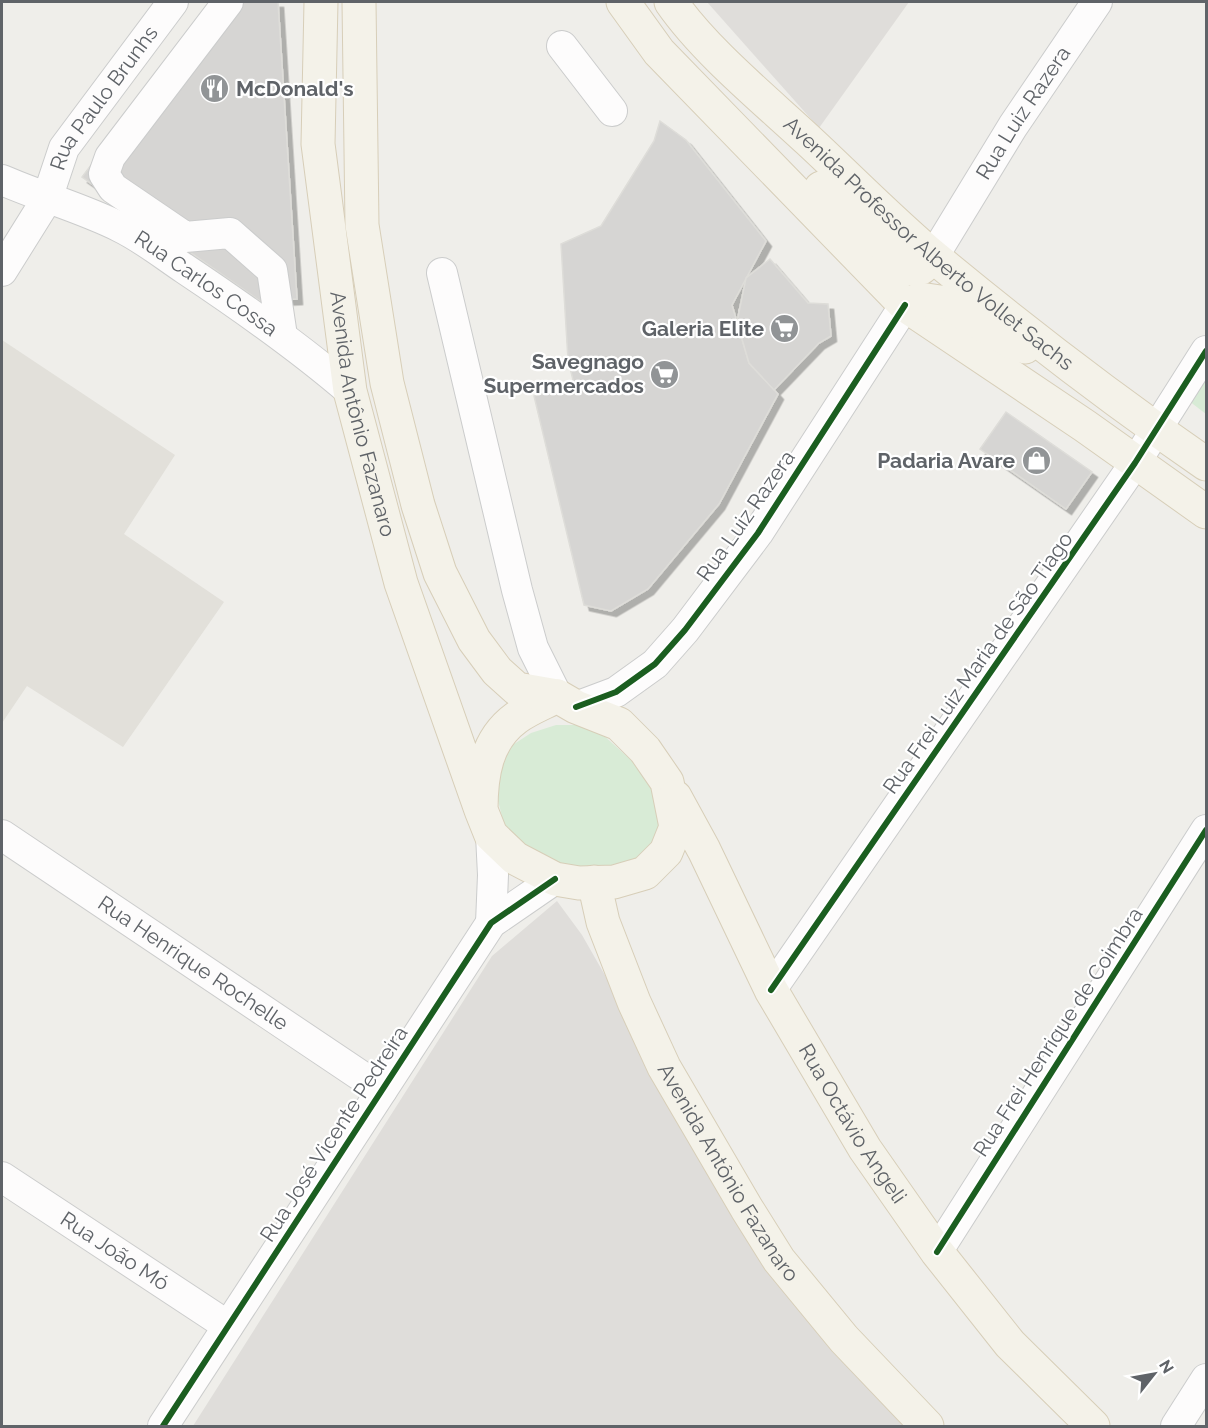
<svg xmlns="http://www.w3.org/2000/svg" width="1208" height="1428" viewBox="0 0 1208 1428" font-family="Raleway,sans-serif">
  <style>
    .industrial { fill: #dfddda }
    .education { fill: #e2e0da }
    .green { fill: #d8ebd6 }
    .building { fill: #d6d5d3; stroke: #deddd9; stroke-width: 1.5; filter: url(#shadow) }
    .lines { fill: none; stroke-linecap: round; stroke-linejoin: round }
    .minor-casing { stroke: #cbcccc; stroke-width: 32 }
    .major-casing { stroke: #d7ceb8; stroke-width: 35 }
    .minor { stroke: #fdfcfc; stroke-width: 30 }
    .major { stroke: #f4f2e9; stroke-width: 33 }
    .cycleway-casing { stroke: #fff; stroke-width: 10 }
    .cycleway { stroke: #1b5e20; stroke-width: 6 }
    .labels { text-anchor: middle; stroke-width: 4.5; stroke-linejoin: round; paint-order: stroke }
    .poi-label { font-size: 21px; font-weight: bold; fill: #5f6368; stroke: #fff; text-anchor: end }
    .street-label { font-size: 21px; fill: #5f6368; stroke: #fff }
  </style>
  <defs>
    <filter id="shadow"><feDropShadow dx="5.5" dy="5.5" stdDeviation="0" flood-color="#0004"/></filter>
  </defs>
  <rect width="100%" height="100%" fill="#efeeea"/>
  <g class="industrial">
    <path d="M707 2H909L819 128Z"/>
    <path d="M557 901 582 935 784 1289 903 1426H193L492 956Z"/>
  </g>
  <path class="education" d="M2 340 175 455 124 534 224 602 123 747 27 686 2 723Z"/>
  <g class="green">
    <path d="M1206 374V414L1189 401Z"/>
    <path d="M556 725H579L602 734 641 769 654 790 660 833 647 859 611 870 553 864 516 839 504 824 496 793 500 761 511 746 531 733Z"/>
  </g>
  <g class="building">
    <path d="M213 2H278L297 299 260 301 82 177Z"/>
    <path d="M660 121 686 140 766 241 732 305 749 363 778 394 719 504 648 589 611 611 584 605 534 396 574 384 568 360 561 244 601 226 654 141Z"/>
    <path d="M770 259 808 303 828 304 831 336 819 343 774 390 749 363 737 322 746 278Z"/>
    <path d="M1006 412 1092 472 1066 509 980 449Z"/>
  </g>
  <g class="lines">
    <defs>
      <g id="minor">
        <path d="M228 2 110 157 104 174 113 188 185 237 230 233 272 270 282 336"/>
        <path d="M562 46 612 111"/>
        <path id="s1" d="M2 180C41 197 82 208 120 227 143 238 164 255 185 269 242 307 298 346 350 391"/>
        <path id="s2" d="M933 257 1013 126 1097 2"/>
        <path id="s3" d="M2 271 47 199 64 148 173 2"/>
        <path d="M442 273 517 590 533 648 557 696"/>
        <path d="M576 707 616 692 655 664 685 630 758 533 905 305"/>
        <path id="s4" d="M2 835 382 1090"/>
        <path d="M491 835 493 875 491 923"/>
        <path d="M771 990 1135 463 1206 351"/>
        <path id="s5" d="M2 1177 228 1326"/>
        <path d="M937 1252 1206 830"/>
        <path d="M163 1426 491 923 555 879"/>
        <path d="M1176 1426 1206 1379"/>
      </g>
      <g id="major">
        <path id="s6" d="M321 2 318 144 350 391 401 583 481 810 491 835 515 858 555 879 579 883 614 882 645 873 666 852 676 827 667 782 645 750 619 724 576 707 557 696C544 703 528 709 516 718 486 740 481 775 481 810"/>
        <path d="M359 2 362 225 387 383 418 505 440 573 474 640 497 671 517 689 557 696"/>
        <path d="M623 2 659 52 905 305 1085 426 1206 512"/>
        <path id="s7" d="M671 2C705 51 764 99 808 140 850 179 891 221 935 258 1022 330 1113 400 1206 464"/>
        <path d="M821 188 912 269 921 268 933 257"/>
        <path d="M905 305 920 299 947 303 1011 342 1025 347"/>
        <path id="s8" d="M675 797 704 850 771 990 865 1149 937 1252 1010 1344 1093 1426"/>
        <path id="s9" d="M594 882 603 922 634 1002 664 1067 747 1209 779 1260 844 1339 927 1426"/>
      </g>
    </defs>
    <use href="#minor" class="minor-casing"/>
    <use href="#major" class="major-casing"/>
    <use href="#minor" class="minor"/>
    <use href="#major" class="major"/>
    <defs>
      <g id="cycleway">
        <path d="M576 707 616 692 655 664 685 630 758 533 905 305"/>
        <path d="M771 990 1135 463 1206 351"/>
        <path d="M937 1252 1206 830"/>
        <path d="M163 1426 491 923 555 879"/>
      </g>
    </defs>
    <use href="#cycleway" class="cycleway-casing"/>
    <use href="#cycleway" class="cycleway"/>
  </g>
  <defs>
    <symbol id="restaurant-disc" viewBox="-11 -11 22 22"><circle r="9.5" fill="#919496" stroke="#fff"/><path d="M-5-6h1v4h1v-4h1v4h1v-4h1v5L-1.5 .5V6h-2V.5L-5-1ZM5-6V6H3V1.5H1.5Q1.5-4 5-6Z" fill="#fff"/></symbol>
    <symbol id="supermarket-disc" viewBox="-11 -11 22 22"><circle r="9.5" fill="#919496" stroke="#fff"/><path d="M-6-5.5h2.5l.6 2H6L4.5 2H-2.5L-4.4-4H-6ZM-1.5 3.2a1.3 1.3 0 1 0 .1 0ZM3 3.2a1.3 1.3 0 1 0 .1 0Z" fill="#fff"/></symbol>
    <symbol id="shop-disc" viewBox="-11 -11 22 22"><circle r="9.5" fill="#919496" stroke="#fff"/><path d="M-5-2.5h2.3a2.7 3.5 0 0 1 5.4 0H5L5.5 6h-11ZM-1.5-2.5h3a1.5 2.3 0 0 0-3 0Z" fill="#fff"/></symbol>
  </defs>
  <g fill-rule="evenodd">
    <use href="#restaurant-disc" x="198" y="72" width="33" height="33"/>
    <use href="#supermarket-disc" x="768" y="312" width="33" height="33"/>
    <use href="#supermarket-disc" x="648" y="358" width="33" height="33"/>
    <use href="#shop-disc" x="1020" y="444" width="33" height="33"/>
  </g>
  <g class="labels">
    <g class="poi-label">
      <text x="236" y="96" text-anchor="start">McDonald's</text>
      <text x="764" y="336">Galeria Elite</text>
      <text x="644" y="369">Savegnago<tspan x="644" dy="24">Supermercados</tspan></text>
      <text x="1015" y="468">Padaria Avare</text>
    </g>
    <g class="street-label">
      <text dy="7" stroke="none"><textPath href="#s3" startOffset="202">Rua Paulo Brunhs</textPath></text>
      <text dy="7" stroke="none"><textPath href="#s2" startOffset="170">Rua Luiz Razera</textPath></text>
      <text dy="7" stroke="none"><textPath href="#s7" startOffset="354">Avenida Professor Alberto Vollet Sachs</textPath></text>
      <text dy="7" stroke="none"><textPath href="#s1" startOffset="230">Rua Carlos Cossa</textPath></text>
      <text dy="7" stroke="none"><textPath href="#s6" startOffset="416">Avenida Antônio Fazanaro</textPath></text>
      <text transform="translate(746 516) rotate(-55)" y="7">Rua Luiz Razera</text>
      <text transform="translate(978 663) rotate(-55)" y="7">Rua Frei Luiz Maria de São Tiago</text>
      <text dy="7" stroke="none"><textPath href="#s4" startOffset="230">Rua Henrique Rochelle</textPath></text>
      <text transform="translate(1058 1032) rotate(-57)" y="7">Rua Frei Henrique de Coimbra</text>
      <text dy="7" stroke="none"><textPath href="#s8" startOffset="372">Rua Octávio Angeli</textPath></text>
      <text transform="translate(334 1134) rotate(-57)" y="7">Rua José Vicente Pedreira</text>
      <text dy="7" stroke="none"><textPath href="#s9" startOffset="322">Avenida Antônio Fazanaro</textPath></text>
      <text dy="7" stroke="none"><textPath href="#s5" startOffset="135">Rua João Mó</textPath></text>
    </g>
  </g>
  <rect width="1208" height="1428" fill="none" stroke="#5f6368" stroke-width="6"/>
  <g transform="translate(1154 1374) rotate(59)" stroke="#ffffff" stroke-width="4.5" paint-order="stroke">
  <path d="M0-4.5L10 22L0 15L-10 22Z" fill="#5f6368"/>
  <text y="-9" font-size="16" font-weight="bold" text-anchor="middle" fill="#5f6368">N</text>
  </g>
</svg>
